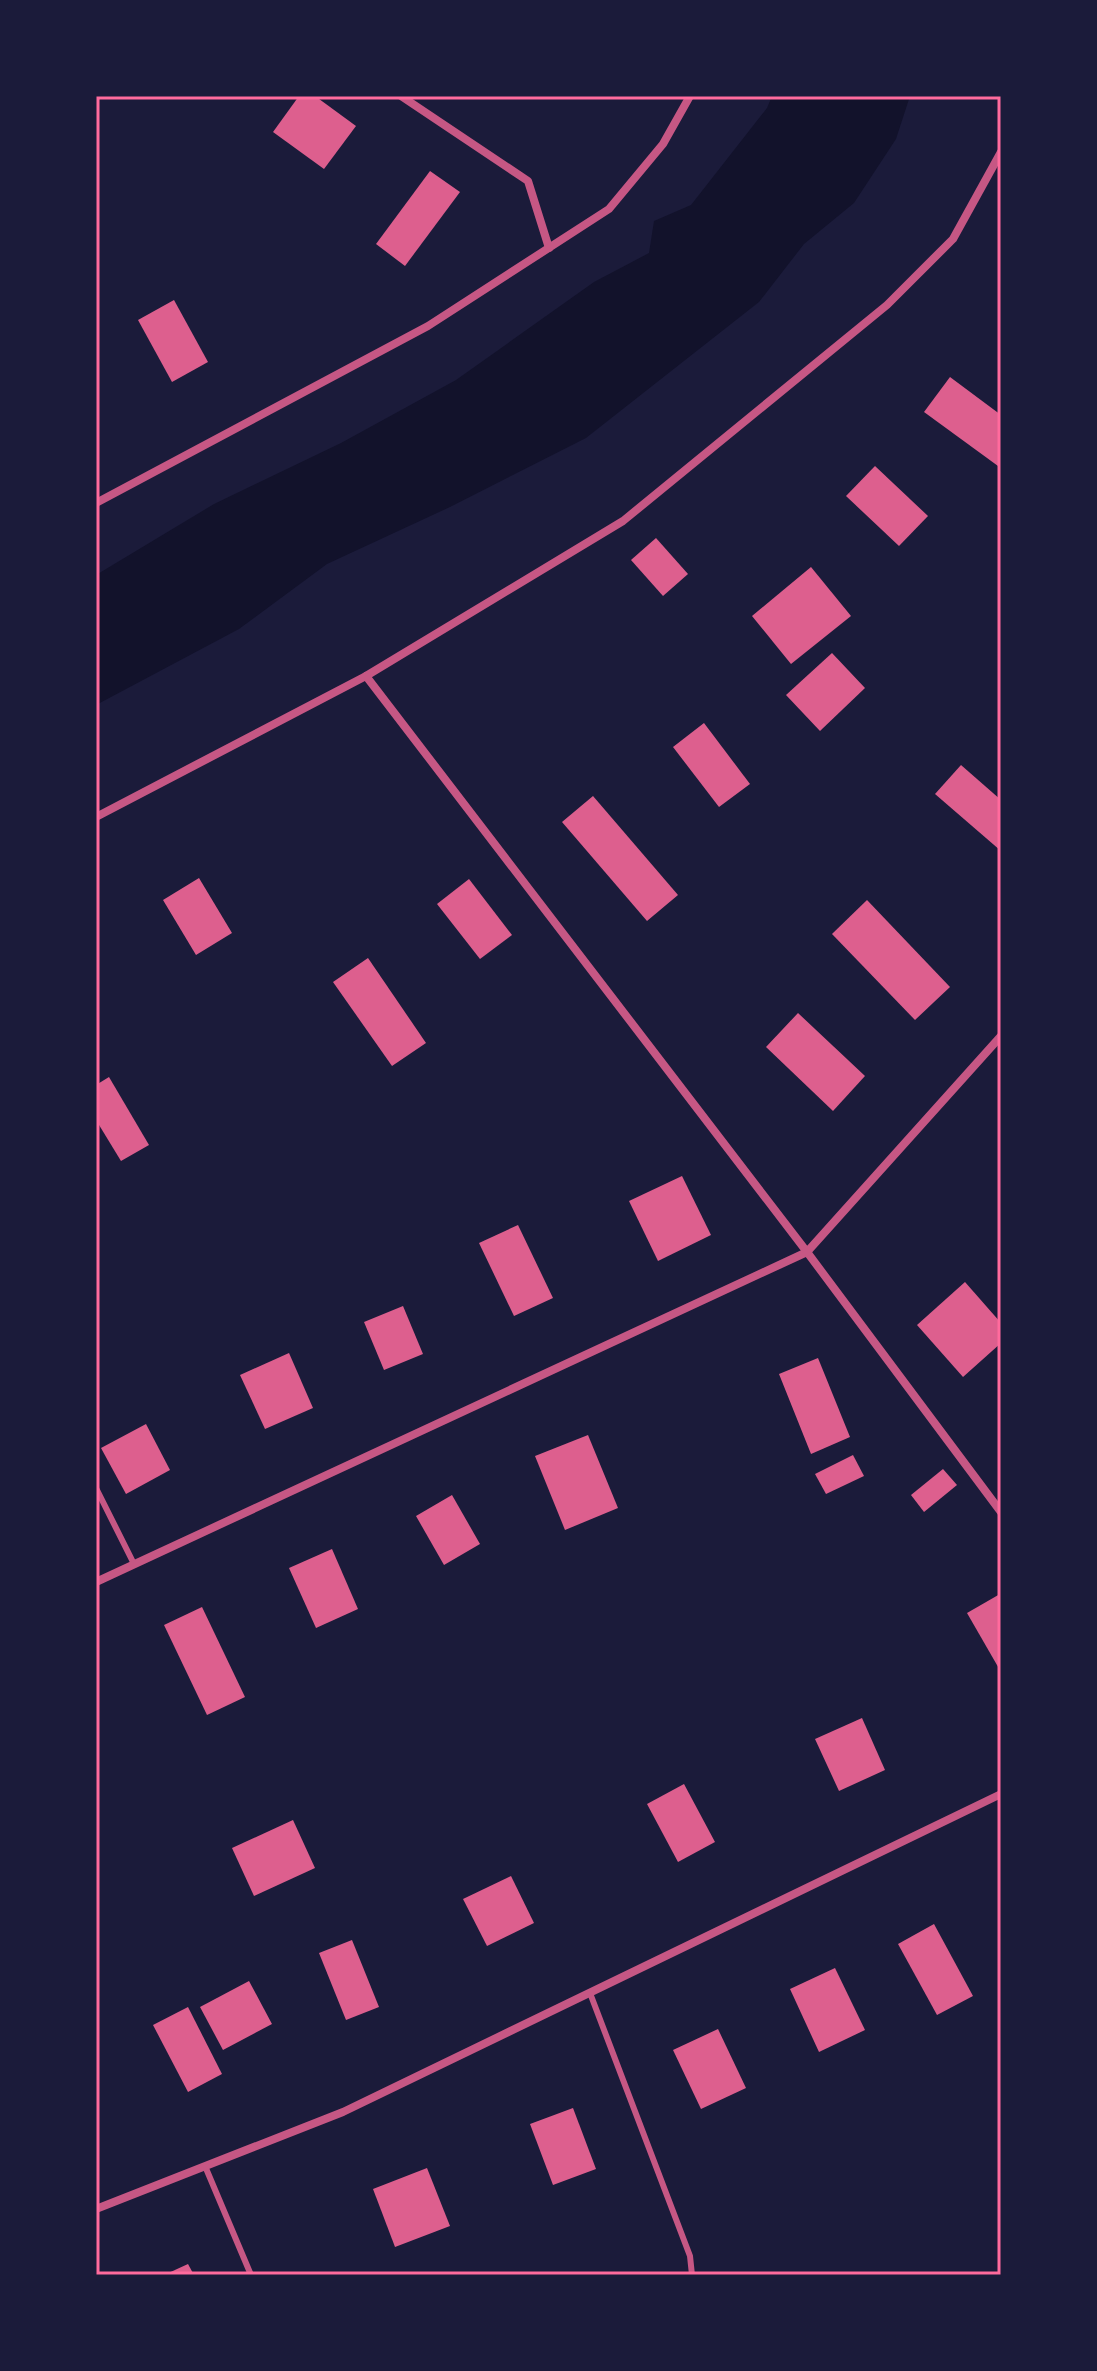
<svg xmlns="http://www.w3.org/2000/svg" width="1097" height="2371" viewBox="0 0 1097 2371" font-family="Overpass,sans-serif">
  <style>
    .water { fill: #12122b }
    .building { fill: #dd5f8e }
    .lines { fill: none; stroke-linecap: round; stroke-linejoin: round }
    .service { stroke: #c65784; stroke-width: 6 }
    .minor { stroke: #c65784; stroke-width: 8 }
    .neatline { fill: none; stroke: #ff6b9d; stroke-width: 3 }
  </style>
  <rect width="100%" height="100%" fill="#1b1b3a"/>
  <path class="water" d="M772 96H910L896 139 854 203 804 244 759 302 586 438 450 507 327 564 239 629 96 705V575L214 504 341 443 456 380 594 282 649 253 654 221 691 205 767 108Z"/>
  <g class="building">
    <path d="M299 96H315L356 126 324 169 273 132Z"/>
    <path d="M430 171 460 192 405 266 376 244Z"/>
    <path d="M174 300 208 362 172 382 138 320Z"/>
    <path d="M950 377 1001 415V463L998 466 924 412Z"/>
    <path d="M875 466 928 516 899 546 846 496Z"/>
    <path d="M656 538 688 574 663 596 631 560Z"/>
    <path d="M811 567 851 616 791 664 752 616Z"/>
    <path d="M832 653 865 688 820 731 786 695Z"/>
    <path d="M704 723 750 784 719 807 673 747Z"/>
    <path d="M961 765 1001 800V851L935 794Z"/>
    <path d="M593 796 678 895 647 921 562 822Z"/>
    <path d="M199 878 232 933 196 955 163 900Z"/>
    <path d="M469 879 512 935 480 959 437 904Z"/>
    <path d="M867 900 950 987 915 1020 832 934Z"/>
    <path d="M368 958 426 1043 392 1066 333 982Z"/>
    <path d="M798 1013 865 1076 833 1111 766 1047Z"/>
    <path d="M109 1077 149 1145 121 1161 96 1120V1085Z"/>
    <path d="M682 1176 711 1235 658 1261 629 1201Z"/>
    <path d="M518 1225 553 1298 514 1316 479 1243Z"/>
    <path d="M965 1282 1001 1323V1343L963 1377 917 1325Z"/>
    <path d="M403 1306 423 1354 384 1370 364 1322Z"/>
    <path d="M289 1353 313 1408 265 1429 240 1375Z"/>
    <path d="M818 1358 850 1437 811 1454 779 1374Z"/>
    <path d="M146 1424 170 1470 126 1494 101 1448Z"/>
    <path d="M588 1435 618 1508 565 1530 535 1456Z"/>
    <path d="M853 1455 864 1476 826 1494 815 1474Z"/>
    <path d="M943 1469 957 1485 924 1512 911 1495Z"/>
    <path d="M452 1495 480 1544 444 1565 416 1516Z"/>
    <path d="M332 1549 358 1609 316 1628 289 1568Z"/>
    <path d="M1000 1594 1001 1597V1672L967 1613Z"/>
    <path d="M202 1607 245 1697 207 1715 164 1625Z"/>
    <path d="M862 1718 885 1770 839 1791 815 1739Z"/>
    <path d="M684 1784 715 1842 678 1862 647 1804Z"/>
    <path d="M293 1820 315 1868 254 1896 232 1848Z"/>
    <path d="M511 1876 534 1923 487 1946 463 1899Z"/>
    <path d="M934 1924 973 1996 937 2015 898 1944Z"/>
    <path d="M352 1940 379 2007 346 2020 319 1953Z"/>
    <path d="M835 1968 865 2030 819 2052 790 1989Z"/>
    <path d="M249 1981 272 2024 223 2050 200 2007Z"/>
    <path d="M188 2007 222 2074 188 2092 153 2025Z"/>
    <path d="M718 2029 746 2088 701 2109 673 2050Z"/>
    <path d="M573 2108 596 2169 553 2185 530 2124Z"/>
    <path d="M427 2168 450 2226 395 2247 373 2189Z"/>
    <path d="M188 2264 194 2275H164Z"/>
  </g>
  <g class="lines">
    <g class="service">
      <path d="M96 1488 134 1564"/>
      <path d="M590 1993 690 2256 692 2275"/>
      <path d="M205 2166 251 2275"/>
    </g>
    <g class="minor">
      <path d="M401 96 528 181 549 248"/>
      <path d="M96 503 428 326 609 209 663 144 690 96"/>
      <path d="M366 676 807 1252 1001 1512"/>
      <path d="M96 817 366 676 623 521 887 305 953 239 1001 152"/>
      <path d="M96 1582 807 1252 1001 1036"/>
      <path d="M96 2209 343 2112 1001 1794"/>
    </g>
  </g>
  <rect width="1097" height="2371" fill="none" stroke="#1b1b3a" stroke-width="196"/>
  <rect x="98" y="98" width="901" height="2175" class="neatline"/>
</svg>
